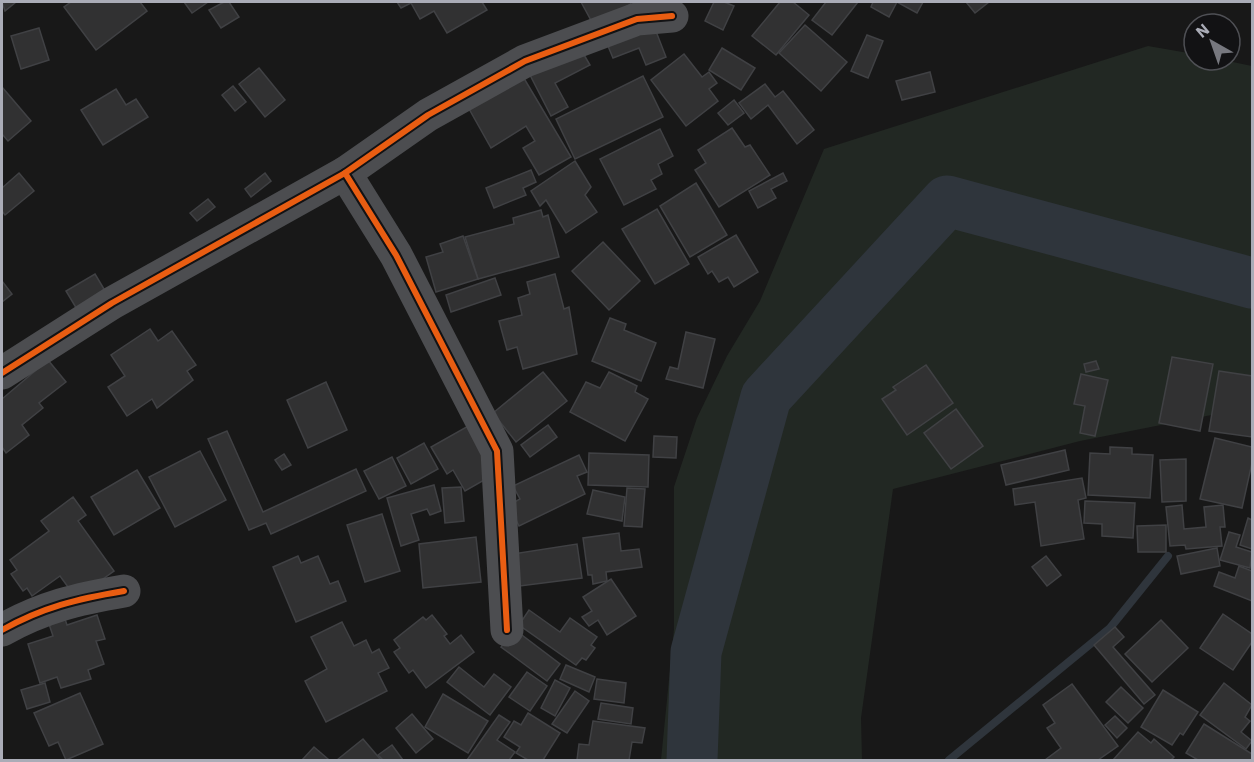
<svg xmlns="http://www.w3.org/2000/svg" width="1254" height="762" viewBox="0 0 1254 762" font-family="'IBM Plex Sans',sans-serif">
  <style>
    .green { fill: #222823 }
    .lines { fill: none; stroke-linecap: round; stroke-linejoin: round }
    .stream { stroke: #2f353c; stroke-width: 8 }
    .river { stroke: #2f353c; stroke-width: 51 }
    .building { fill: #313132; stroke: #404144; stroke-width: 1.5 }
    .street { stroke: #4c4d50; stroke-width: 33 }
    .cycleway-casing { stroke: #121214; stroke-width: 10 }
    .cycleway { stroke: #e95d12; stroke-width: 6 }
  </style>
  <rect width="100%" height="100%" fill="#181818"/>
  <path class="green" d="M1148 46 1194 54V60H1223L1252 66V407L1080 441 893 489 861 718 862 760H661L674 629V487L697 418 727 356 760 301 824 149Z"/>
  <g class="lines">
    <path class="stream" d="M949 760 1110 628 1168 556"/>
    <path class="river" d="M692 760 696 652 766 397 947 201 1252 283"/>
  </g>
  <g class="building">
    <path d="M2 2H16L5 11Z"/>
    <path d="M71 2H140L147 11 96 50 64 7Z"/>
    <path d="M184 2H208L192 13Z"/>
    <path d="M224 2H229L239 17 221 28 209 10Z"/>
    <path d="M397 2H482L487 10 447 33 434 11 420 19 411 3 401 8Z"/>
    <path d="M581 2H630L631 4 593 24Z"/>
    <path d="M714 2H724L734 6 723 30 705 21Z"/>
    <path d="M780 2H793L809 15 776 55 752 36Z"/>
    <path d="M826 2H858L832 35 812 20Z"/>
    <path d="M873 2H923L917 13 897 2 889 17 871 7Z"/>
    <path d="M966 2H989L975 13Z"/>
    <path d="M652 21 666 57 646 65 639 48 613 58 605 39Z"/>
    <path d="M805 25 847 62 821 91 779 53Z"/>
    <path d="M39 28 49 60 21 69 11 36Z"/>
    <path d="M867 35 883 41 868 78 851 71Z"/>
    <path d="M580 48 590 65 555 83 568 107 551 116 530 75Z"/>
    <path d="M722 48 755 68 741 90 709 70Z"/>
    <path d="M684 54 702 77 709 72 717 83 709 89 718 101 686 126 651 80Z"/>
    <path d="M259 68 285 100 265 117 239 84Z"/>
    <path d="M930 72 935 92 902 100 896 81Z"/>
    <path d="M522 75 571 157 539 175 523 148 535 141 526 126 491 148 468 107Z"/>
    <path d="M643 76 663 117 575 159 556 119Z"/>
    <path d="M765 84 775 97 783 91 814 130 797 144 768 105 751 119 739 103Z"/>
    <path d="M233 86 246 102 235 111 222 95Z"/>
    <path d="M2 87 31 121 8 141 2 134Z"/>
    <path d="M116 89 126 105 136 99 148 117 103 145 81 110Z"/>
    <path d="M734 100 744 113 728 125 718 113Z"/>
    <path d="M732 128 745 147 750 145 770 175 719 207 695 170 706 163 698 150Z"/>
    <path d="M660 129 673 156 658 164 662 174 651 180 656 189 624 205 600 159Z"/>
    <path d="M575 161 591 187 585 195 597 212 566 233 546 200 540 206 531 191Z"/>
    <path d="M531 170 536 182 523 188 526 195 494 208 486 188Z"/>
    <path d="M19 173 34 191 5 215 2 211V188Z"/>
    <path d="M265 173 271 181 251 197 245 189Z"/>
    <path d="M783 173 787 181 771 189 776 198 758 208 749 191Z"/>
    <path d="M696 183 727 235 690 257 660 206Z"/>
    <path d="M208 199 215 207 197 221 190 213Z"/>
    <path d="M657 209 689 264 655 284 622 229Z"/>
    <path d="M541 210 543 217 548 215 559 257 478 279 465 237 514 224 513 218Z"/>
    <path d="M736 235 758 272 734 287 728 277 719 282 712 271 708 274 698 257Z"/>
    <path d="M463 236 478 279 436 292 426 257 443 252 440 244Z"/>
    <path d="M603 242 640 281 609 310 572 271Z"/>
    <path d="M95 274 107 294 78 311 66 291Z"/>
    <path d="M555 274 564 309 569 307 577 354 523 369 517 347 507 350 499 321 522 315 518 298 530 294 527 282Z"/>
    <path d="M495 278 501 295 451 312 446 295Z"/>
    <path d="M2 281 12 294 2 302Z"/>
    <path d="M610 318 626 324 624 330 656 343 641 381 592 361Z"/>
    <path d="M150 329 158 341 172 331 196 365 187 371 193 380 157 408 152 399 127 416 108 387 125 376 111 355Z"/>
    <path d="M686 332 715 339 703 388 666 379 670 367 678 369Z"/>
    <path d="M1172 357 1213 364 1200 431 1159 423Z"/>
    <path d="M48 360 66 382 39 403 43 408 22 425 29 435 6 453 2 447V399Z"/>
    <path d="M1096 361 1099 369 1086 372 1084 364Z"/>
    <path d="M926 365 953 403 907 435 882 399 896 390 893 387Z"/>
    <path d="M1219 371 1252 376V437L1209 431Z"/>
    <path d="M543 372 567 401 516 442 493 413Z"/>
    <path d="M609 372 637 386 635 392 648 399 625 441 570 412 586 382 600 388Z"/>
    <path d="M1081 374 1108 380 1095 436 1080 433 1085 406 1074 404Z"/>
    <path d="M326 382 347 430 308 448 287 400Z"/>
    <path d="M956 409 983 446 951 469 924 433Z"/>
    <path d="M470 425 493 475 465 491 453 470 447 474 431 447Z"/>
    <path d="M548 425 557 437 530 457 521 445Z"/>
    <path d="M227 431 263 512 356 469 366 491 271 534 266 523 249 530 208 439Z"/>
    <path d="M654 436 677 437 676 458 653 457Z"/>
    <path d="M1215 438 1252 447V463L1242 508 1200 499Z"/>
    <path d="M424 443 438 469 411 484 397 458Z"/>
    <path d="M1110 447 1132 448V454L1153 455 1150 498 1088 495 1090 453 1110 454Z"/>
    <path d="M1065 450 1069 470 1006 485 1001 465Z"/>
    <path d="M200 451 226 500 175 527 149 477Z"/>
    <path d="M589 453 649 455 648 487 588 485Z"/>
    <path d="M284 454 291 465 282 470 275 460Z"/>
    <path d="M579 455 587 472 577 476 585 494 519 526 509 505 520 499 513 486Z"/>
    <path d="M392 457 406 486 379 499 364 471Z"/>
    <path d="M1186 459V501L1162 502 1160 460Z"/>
    <path d="M137 470 160 508 114 535 91 497Z"/>
    <path d="M1082 478 1086 498 1078 500 1084 539 1041 546 1035 502 1015 505 1013 489Z"/>
    <path d="M434 485 441 511 430 515 427 509 411 514 419 540 401 546 387 498Z"/>
    <path d="M461 487 464 521 445 523 442 488Z"/>
    <path d="M627 488 645 489 642 527 624 526Z"/>
    <path d="M593 490 625 497 622 521 587 514Z"/>
    <path d="M73 497 86 515 78 521 114 571 76 598 60 576 32 596 27 588 23 591 11 574 17 570 10 560 49 531 41 521Z"/>
    <path d="M1085 501 1135 503 1133 538 1102 536V524L1084 523Z"/>
    <path d="M1182 505 1184 529 1206 527 1204 507 1223 505 1225 527H1220L1222 546 1186 549 1185 545 1170 546 1166 507Z"/>
    <path d="M382 514 400 571 365 582 347 525Z"/>
    <path d="M1248 518 1252 520V549L1240 545Z"/>
    <path d="M1166 525V552H1138L1137 526Z"/>
    <path d="M1229 532 1240 535 1236 547 1252 552 1250 568 1220 560Z"/>
    <path d="M619 533 621 551 639 549 642 567 606 572 607 581 593 584 592 575H588L583 538Z"/>
    <path d="M476 537 481 582 423 588 419 544Z"/>
    <path d="M577 544 582 578 512 587 507 555Z"/>
    <path d="M1217 548 1220 566 1181 574 1177 556Z"/>
    <path d="M298 556 301 563 318 556 330 584 338 581 346 601 296 622 273 567Z"/>
    <path d="M1046 556 1061 575 1047 586 1032 567Z"/>
    <path d="M1239 566 1252 571V601L1214 586 1219 572 1235 578Z"/>
    <path d="M611 579 636 616 607 635 598 620 589 626 582 617 592 611 583 597Z"/>
    <path d="M529 610 560 632 570 618 597 637 591 645 595 648 586 660 582 658 576 665 519 625Z"/>
    <path d="M1223 614 1252 634V642L1233 670 1200 648Z"/>
    <path d="M97 615 105 639 96 641 104 664 88 670 91 679 61 688 57 677 40 683 28 644 53 636 49 624 65 619 67 625Z"/>
    <path d="M432 615 447 634 444 636 450 644 461 635 474 652 426 688 413 670 409 673 394 652 400 648 394 640 423 617 426 620Z"/>
    <path d="M1161 620 1188 648 1152 682 1125 654Z"/>
    <path d="M342 622 354 646 366 640 372 653 379 649 389 668 378 673 387 691 326 722 305 681 327 669 311 637Z"/>
    <path d="M1115 627 1124 637 1113 647 1155 695 1144 704 1094 645Z"/>
    <path d="M514 629 560 664 547 681 501 647Z"/>
    <path d="M566 665 595 677 589 692 560 679Z"/>
    <path d="M459 667 484 687 494 674 511 687 490 715 447 682Z"/>
    <path d="M527 672 547 686 530 711 509 697Z"/>
    <path d="M597 679 626 683 624 703 594 699Z"/>
    <path d="M555 680 570 688 555 716 541 708Z"/>
    <path d="M45 683 50 702 27 709 21 690Z"/>
    <path d="M1224 683 1252 705 1245 717 1250 721 1241 732 1252 741 1246 749 1200 715Z"/>
    <path d="M1072 684 1118 746 1098 760H1045L1061 748 1047 728 1055 723 1043 705Z"/>
    <path d="M1121 687 1143 708 1128 723 1106 702Z"/>
    <path d="M1163 690 1198 712 1183 735 1180 733 1172 745 1141 727Z"/>
    <path d="M575 691 589 701 567 733 552 724Z"/>
    <path d="M80 693 103 744 66 760 58 742 49 746 34 713Z"/>
    <path d="M443 694 488 721 468 753 425 727Z"/>
    <path d="M601 703 633 708 631 724 598 719Z"/>
    <path d="M528 713 560 733 543 760H528L516 753 520 747 504 737 514 721 521 725Z"/>
    <path d="M412 714 433 739 416 753 396 728Z"/>
    <path d="M499 715 510 722 497 740 515 752 509 760H467Z"/>
    <path d="M1115 716 1127 728 1117 738 1105 725Z"/>
    <path d="M593 721 645 728 642 743 632 742 629 760H577L579 744 589 745Z"/>
    <path d="M1204 724 1252 754V760H1198L1186 753Z"/>
    <path d="M1138 732 1151 743 1154 739 1174 757 1171 760H1113Z"/>
    <path d="M363 739 381 760H337Z"/>
    <path d="M392 745 403 760H383L378 755Z"/>
    <path d="M314 747 328 759 327 760H302Z"/>
  </g>
  <g class="lines">
    <g class="street">
      <path d="M345 173 396 255 497 451 507 630"/>
      <path d="M2 373 112 303 345 173 428 115 525 61 637 19 672 16"/>
      <path d="M2 630C43 607 77 599 124 591"/>
    </g>
    <defs>
      <g id="cycleway">
        <path d="M345 173 396 255 497 451 507 630"/>
        <path d="M2 373 112 303 345 173 428 115 525 61 637 19 672 16"/>
        <path d="M2 630C43 607 77 599 124 591"/>
      </g>
    </defs>
    <use href="#cycleway" class="cycleway-casing"/>
    <use href="#cycleway" class="cycleway"/>
  </g>
  <rect width="1254" height="762" fill="none" stroke="#aaacb7" stroke-width="6"/>
  <g transform="translate(1212 42) rotate(320)"><circle r="28" fill="#121214" stroke="#4f5055" stroke-width="1.5"/>
  <path d="M0-4.5L10 22L0 15L-10 22Z" fill="#77787f"/>
  <text y="-9" font-size="16" font-weight="bold" text-anchor="middle" fill="#aaacb7">N</text>
  </g>
</svg>
